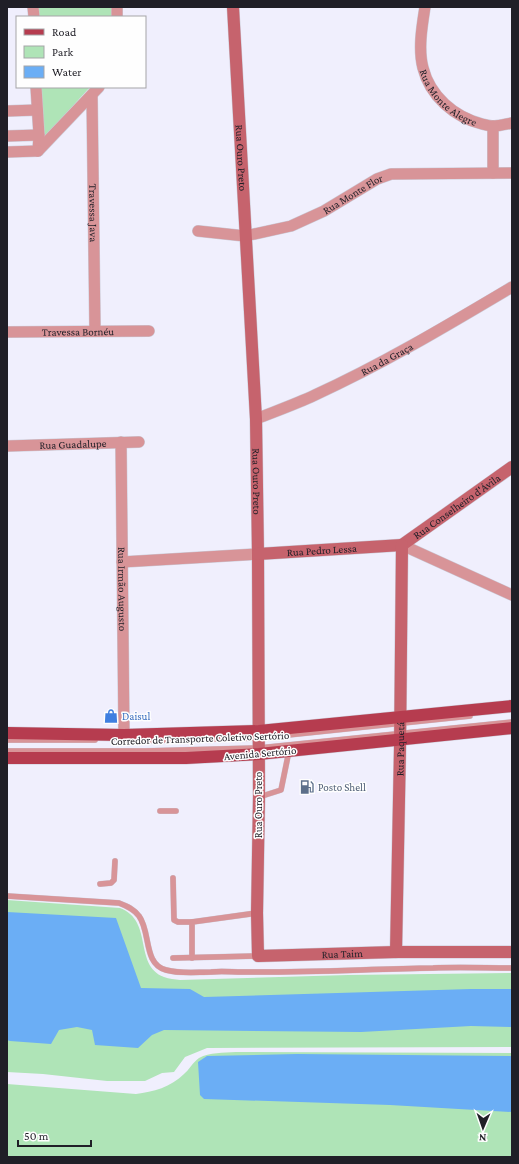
<svg xmlns="http://www.w3.org/2000/svg" width="519" height="1164" viewBox="0 0 519 1164" font-family="'Crimson Pro',serif">
  <style>
    .green { fill: #afe4b7 }
    .water { fill: #6baef5 }
    .lines { fill: none; stroke-linecap: round; stroke-linejoin: round }
    .lane-casing { stroke: #cbcad6; stroke-width: 6 }
    .street-casing { stroke: #cbcad6; stroke-width: 12 }
    .secondary-casing { stroke: #cbcad6; stroke-width: 13 }
    .primary-casing { stroke: #cbcad6; stroke-width: 13 }
    .lane { stroke: #d89498; stroke-width: 5.5 }
    .street { stroke: #d89498; stroke-width: 11 }
    .secondary { stroke: #c6636d; stroke-width: 12 }
    .primary { stroke: #b63c4f; stroke-width: 12 }
    .labels { text-anchor: middle; stroke-width: 3; stroke-linejoin: round; paint-order: stroke }
    .street-label { font-size: 11px; fill: #201f27; stroke: #fefefe }
    .shop-label { font-size: 11px; fill: #366cbe; stroke: #fefefe; text-anchor: start }
    .service-label { font-size: 11px; fill: #4e5e75; stroke: #fefefe; text-anchor: start }
  </style>
  <rect width="100%" height="100%" fill="#f0effd"/>
  <g class="green">
    <rect x="39" y="7" width="72" height="10"/>
    <path d="M41 87H90L43 139Z"/>
    <path d="M7 900 120 908C154 921 133 965 164 977 169 979 175 979 180 980L348 975 512 973V1047L207 1048 185 1057 174 1072 162 1073 145 1081H107L43 1074 7 1072Z"/>
    <path d="M236 1052 512 1053V1157H7V1084L136 1094C153 1092 171 1087 184 1074 189 1070 193 1062 199 1058 210 1052 223 1053 236 1052Z"/>
  </g>
  <g class="water">
    <path d="M7 912 116 918 141 988 190 989 204 997 471 989H512V1027L471 1026 361 1032 164 1030 152 1035 138 1048 95 1045 92 1030 77 1027 59 1030 51 1044 10 1041 7 1040Z"/>
    <path d="M297 1054 512 1056V1112L390 1105 204 1099 200 1095 198 1062 207 1056Z"/>
  </g>
  <g class="lines">
    <defs>
      <g id="lane">
        <path d="M7 740H95"/>
        <path d="M126 741 259 738 470 716"/>
        <path d="M7 751H145L259 748 512 722"/>
        <path d="M259 797 281 790 289 751"/>
        <path d="M160 811H176"/>
        <path d="M173 878 174 920 178 922H192"/>
        <path d="M100 884 111 883 114 880 115 861"/>
        <path d="M7 896 119 903C127 906 134 909 139 916 151 932 143 964 166 970 180 974 196 972 211 972 221 971 232 972 242 972 305 973 369 969 433 968 459 967 486 968 512 968"/>
        <path d="M173 958 258 956"/>
        <path d="M192 958V922L257 913"/>
      </g>
      <g id="street">
        <path d="M33 7 34 17"/>
        <path d="M117 7V17"/>
        <path id="s1" d="M425 7C422 26 418 49 423 68 430 96 454 117 482 124 486 125 490 126 494 126 500 126 506 124 512 123"/>
        <path d="M36 87 39 135 38 151"/>
        <path id="s2" d="M92 95 95 331"/>
        <path d="M7 111 37 110"/>
        <path d="M7 136 39 135"/>
        <path d="M38 151 99 87"/>
        <path d="M7 152 38 151"/>
        <path d="M493 173V126"/>
        <path id="s3" d="M198 231 245 236 291 226 324 211 377 179 391 174 512 173"/>
        <path id="s4" d="M7 332 149 331"/>
        <path id="s5" d="M256 419C276 411 296 404 315 395 383 364 448 325 512 287"/>
        <path id="s6" d="M121 442 124 735"/>
        <path id="s7" d="M7 446 139 442"/>
        <path d="M402 545 512 595"/>
        <path d="M122 562 258 554"/>
      </g>
      <g id="secondary">
        <path id="s8" d="M233 7 256 419 258 554 259 797 257 913 258 956 396 952H512"/>
        <path id="s9" d="M402 545 512 467"/>
        <path id="s10" d="M258 554 402 545"/>
        <path id="s11" d="M396 952 400 748 402 545"/>
      </g>
      <g id="primary">
        <path d="M7 733 124 735 259 731 512 706"/>
        <path d="M7 758H186L259 754 512 728"/>
      </g>
    </defs>
    <use href="#lane" class="lane-casing"/>
    <use href="#street" class="street-casing"/>
    <use href="#secondary" class="secondary-casing"/>
    <use href="#primary" class="primary-casing"/>
    <use href="#lane" class="lane"/>
    <use href="#street" class="street"/>
    <use href="#secondary" class="secondary"/>
    <use href="#primary" class="primary"/>
  </g>
  <defs>
    <symbol id="shop-bare" viewBox="-9 -9 18 18"><path d="M-5-2.5h2.3a2.7 3.5 0 0 1 5.4 0H5L5.5 6h-11ZM-1.5-2.5h3a1.5 2.3 0 0 0-3 0Z" fill="#3f7fe0" stroke="#fefefe" stroke-width="2.5" paint-order="stroke"/></symbol>
    <symbol id="fuel-bare" viewBox="-9 -9 18 18"><path d="M-5.5-6h7V0h2V4h1.3V-2.5L3-4.5l.8-.8L6-3V5H2.5V1h-1V6h-7ZM-4.2-4.7v3.2H.2V-4.7Z" fill="#5c6f8a" stroke="#fefefe" stroke-width="2.5" paint-order="stroke"/></symbol>
  </defs>
  <g fill-rule="evenodd">
    <use href="#shop-bare" x="101" y="706" width="20" height="20"/>
    <use href="#fuel-bare" x="297" y="777" width="20" height="20"/>
  </g>
  <g class="labels">
    <g class="street-label">
      <text dy="4" stroke="none"><textPath href="#s1" startOffset="102">Rua Monte Alegre</textPath></text>
      <text dy="4" stroke="none"><textPath href="#s8" startOffset="151">Rua Ouro Preto</textPath></text>
      <text dy="4" stroke="none"><textPath href="#s3" startOffset="164">Rua Monte Flor</textPath></text>
      <text dy="4" stroke="none"><textPath href="#s2" startOffset="118">Travessa Java</textPath></text>
      <text dy="4" stroke="none"><textPath href="#s4" startOffset="71">Travessa Bornéu</textPath></text>
      <text dy="4" stroke="none"><textPath href="#s5" startOffset="144">Rua da Graça</textPath></text>
      <text dy="4" stroke="none"><textPath href="#s7" startOffset="66">Rua Guadalupe</textPath></text>
      <text dy="4" stroke="none"><textPath href="#s8" startOffset="475">Rua Ouro Preto</textPath></text>
      <text dy="4" stroke="none"><textPath href="#s9" startOffset="67">Rua Conselheiro d'Ávila</textPath></text>
      <text dy="4" stroke="none"><textPath href="#s10" startOffset="64">Rua Pedro Lessa</textPath></text>
      <text dy="4" stroke="none"><textPath href="#s6" startOffset="147">Rua Irmão Augusto</textPath></text>
      <text transform="translate(200 738) rotate(-2)" y="4">Corredor de Transporte Coletivo Sertório</text>
      <text dy="4" stroke="none"><textPath href="#s11" startOffset="203">Rua Paquetá</textPath></text>
      <text transform="translate(260 753) rotate(-5)" y="4">Avenida Sertório</text>
      <text transform="translate(258 805) rotate(-90)" y="4">Rua Ouro Preto</text>
      <text dy="4" stroke="none"><textPath href="#s8" startOffset="1034">Rua Taim</textPath></text>
    </g>
    <g class="shop-label">
      <text x="122" y="720">Daisul</text>
    </g>
    <g class="service-label">
      <text x="318" y="791">Posto Shell</text>
    </g>
  </g>
  <rect width="519" height="1164" fill="none" stroke="#201f27" stroke-width="16"/>
  <rect x="16" y="16" width="130" height="72" fill="#fefefe" stroke="#a5a5a8"/>
  <rect x="24" y="29" width="20" height="6" fill="#b63c4f" stroke="#a5a5a8"/>
  <text x="52" y="36" font-size="12" fill="#201f27">Road</text>
  <rect x="24" y="46" width="20" height="12" fill="#afe4b7" stroke="#a5a5a8"/>
  <text x="52" y="56" font-size="12" fill="#201f27">Park</text>
  <rect x="24" y="66" width="20" height="12" fill="#6baef5" stroke="#a5a5a8"/>
  <text x="52" y="76" font-size="12" fill="#201f27">Water</text>
  <g transform="translate(483 1128) rotate(182)" stroke="#fefefe" stroke-width="3" paint-order="stroke">
  <path d="M0-3L7 15L0 10L-7 15Z" fill="#201f27"/>
  <text y="-6" font-size="11" font-weight="bold" text-anchor="middle" fill="#201f27">N</text>
  </g>
  <path d="M18 1140v6h73v-6" fill="none" stroke="#201f27" stroke-width="2"/>
  <text x="24" y="1140" font-size="12" fill="#201f27" stroke="#fefefe" stroke-width="3" paint-order="stroke">50 m</text>
</svg>
